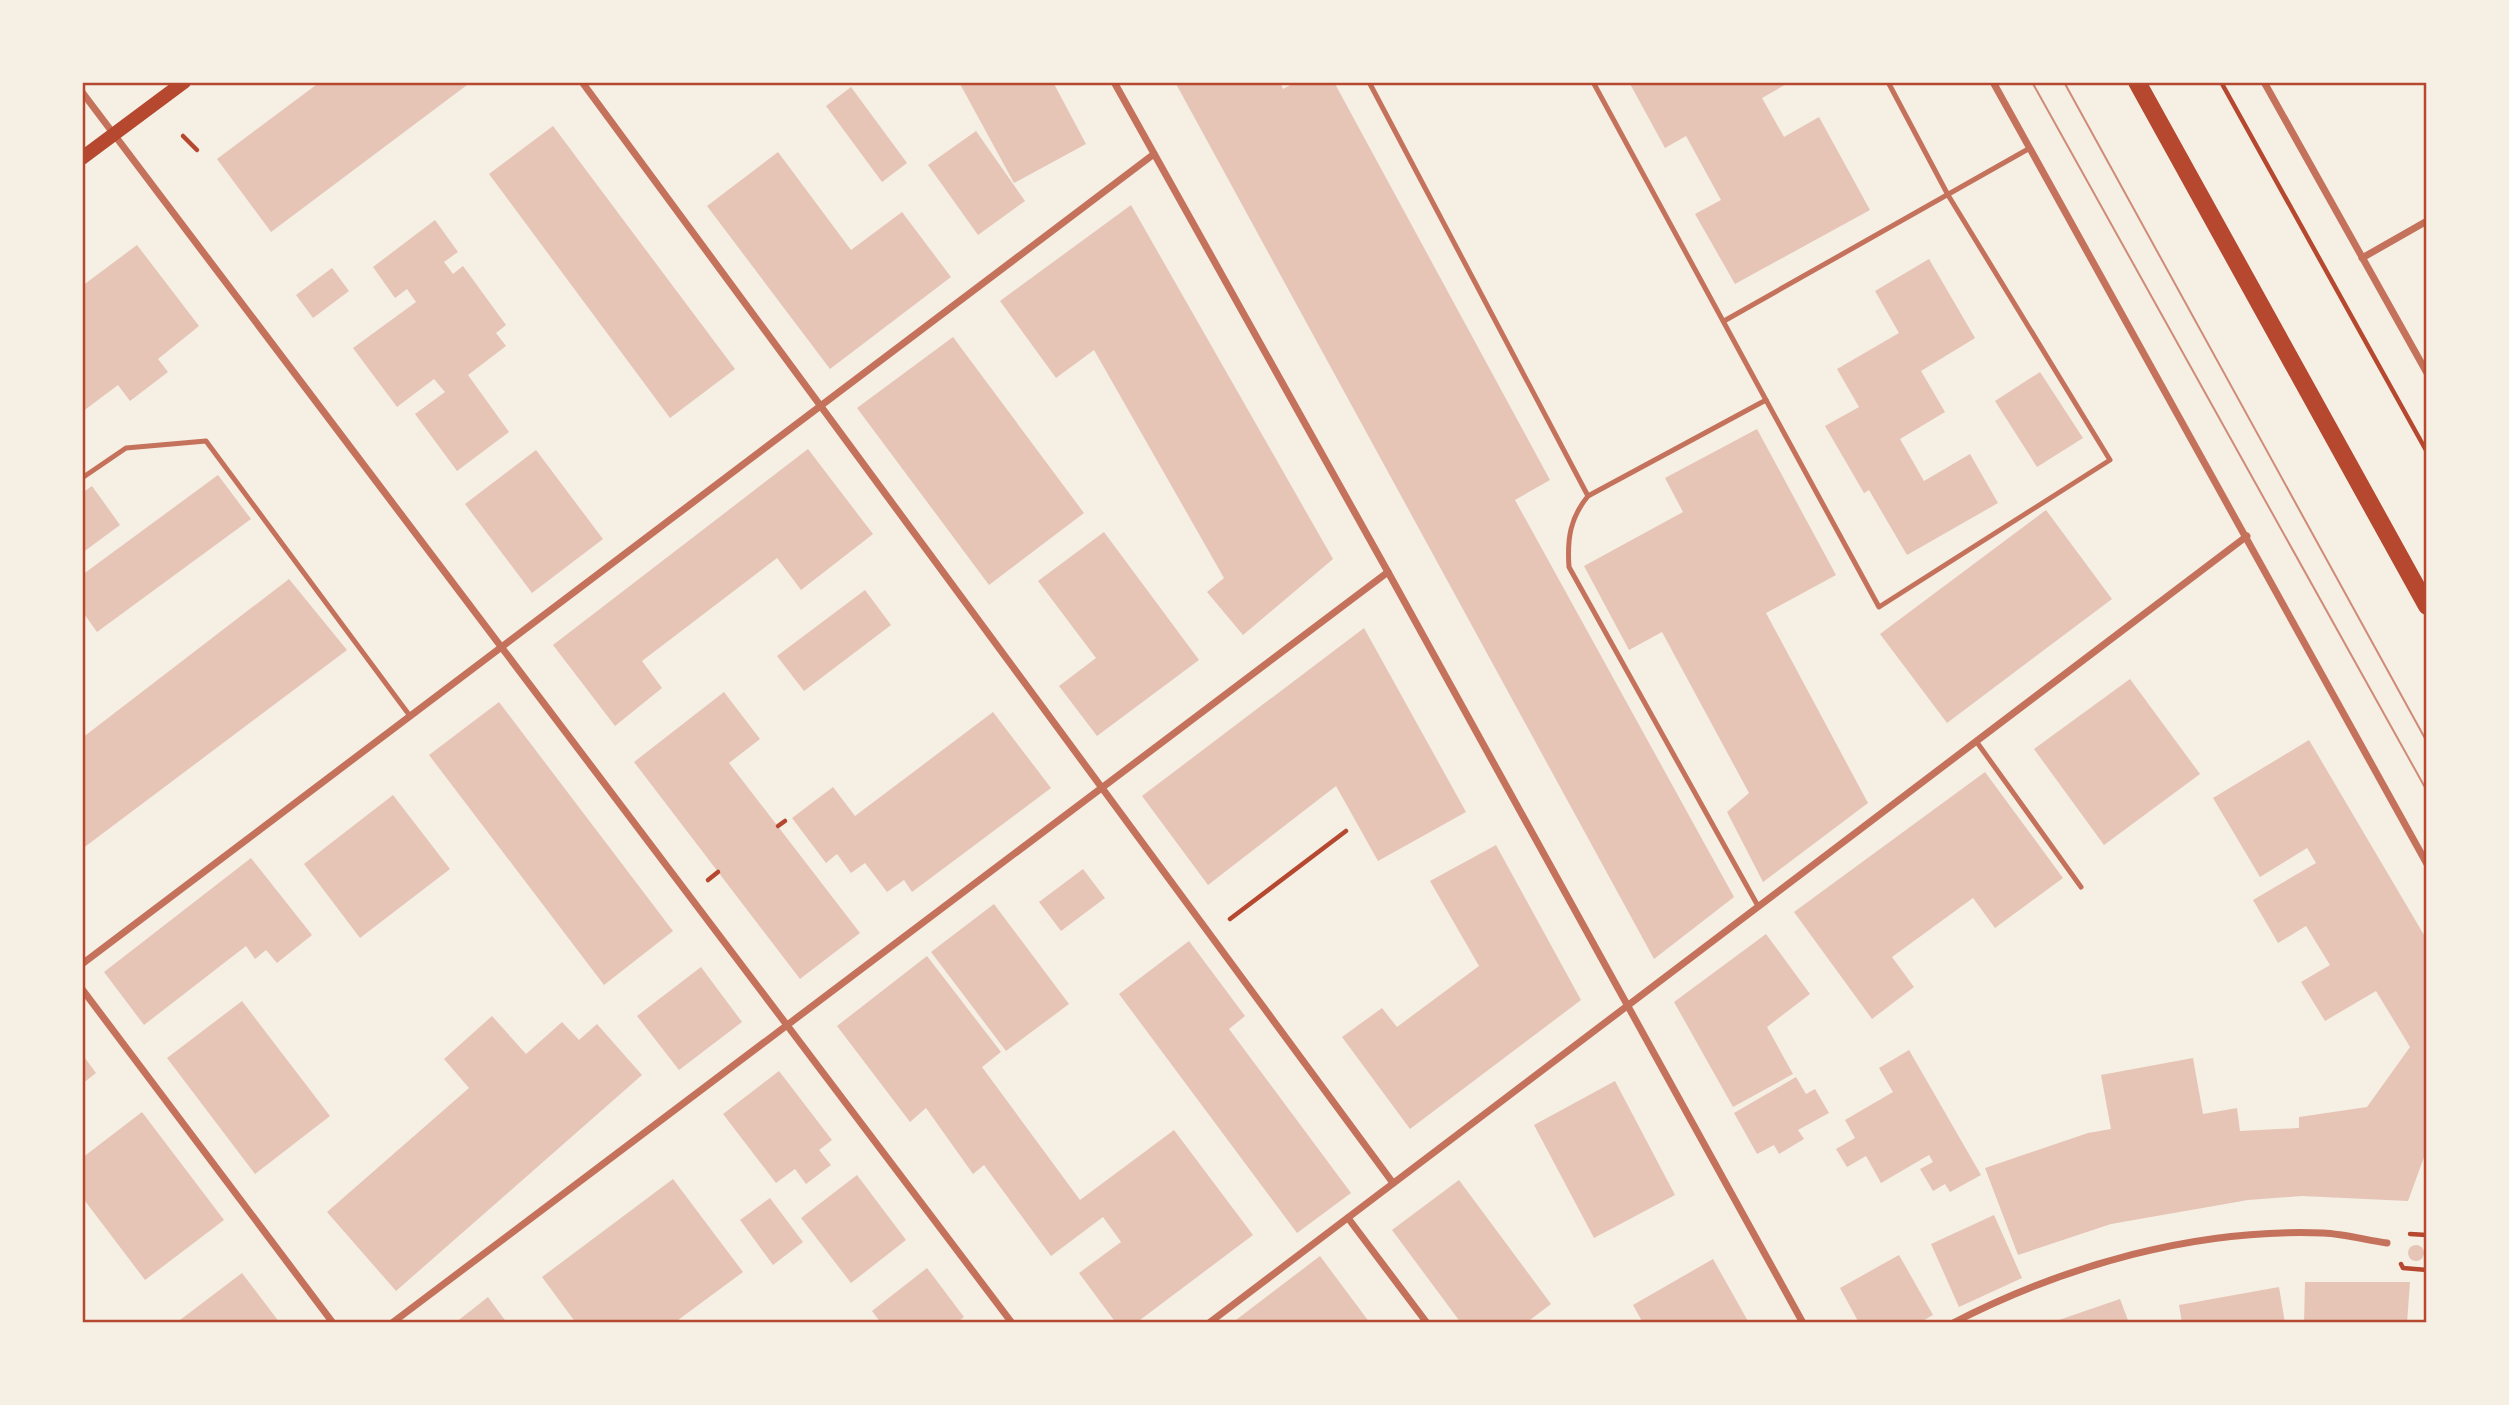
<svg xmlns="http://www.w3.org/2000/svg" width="2509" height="1405" viewBox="0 0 2509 1405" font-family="'Open Sans',sans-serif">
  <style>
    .building { fill: #e6c5b7 }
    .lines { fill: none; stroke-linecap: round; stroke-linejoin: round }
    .path { stroke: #b5482f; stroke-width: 4.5 }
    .service { stroke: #c5725c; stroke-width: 5 }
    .minor { stroke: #c5725c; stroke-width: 7 }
    .secondary { stroke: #b5482f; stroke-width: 14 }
    .primary { stroke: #b5482f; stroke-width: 18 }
    .tram { stroke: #cf8b77; stroke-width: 2 }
    .neatline { fill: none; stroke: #b5482f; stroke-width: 2.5 }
  </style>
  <rect width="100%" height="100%" fill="#f6efe4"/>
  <g class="building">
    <path d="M320 82H471L271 232 217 159Z"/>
    <path d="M959 82H1053L1086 144 1014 183Z"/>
    <path d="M1175 82H1280L1283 89 1296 82H1334L1550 480 1515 500 1734 897 1654 959Z"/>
    <path d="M1629 82H1790L1762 98 1784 137 1819 117 1870 210 1735 284 1695 214 1721 200 1686 136 1665 148Z"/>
    <path d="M851 87 907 163 882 182 826 106Z"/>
    <path d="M553 126 735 369 670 418 489 174Z"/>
    <path d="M976 131 1025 201 978 235 928 165Z"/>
    <path d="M778 152 851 250 902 212 951 277 830 369 707 206Z"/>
    <path d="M1131 205 1333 559 1243 635 1207 592 1224 578 1094 350 1056 378 1000 301Z"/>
    <path d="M435 220 458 252 444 262 453 274 463 266 506 325 496 333 506 346 468 375 509 432 457 471 415 414 445 392 434 379 397 407 353 348 416 302 407 289 395 298 373 267Z"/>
    <path d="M137 245 199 326 158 359 168 372 130 401 118 385 82 412V286Z"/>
    <path d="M1929 259 1975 338 1921 371 1945 412 1900 439 1924 481 1970 454 1998 503 1907 555 1869 490 1864 493 1825 426 1859 407 1837 369 1899 333 1875 291Z"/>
    <path d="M332 268 349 291 313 318 296 295Z"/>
    <path d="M953 337 1084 513 989 585 857 408Z"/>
    <path d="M2040 372 2083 438 2037 467 1995 401Z"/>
    <path d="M1757 429 1836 575 1766 613 1868 803 1763 882 1727 812 1749 793 1662 632 1629 650 1584 566 1683 512 1665 478Z"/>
    <path d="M808 449 873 534 801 590 777 558 642 661 662 688 615 726 553 645Z"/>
    <path d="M536 450 603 539 532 593 465 504Z"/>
    <path d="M218 475 251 519 97 632 82 611V575Z"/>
    <path d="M92 486 120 525 82 553V493Z"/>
    <path d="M2046 510 2112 599 1947 723 1880 634Z"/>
    <path d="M1104 532 1199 660 1097 736 1059 686 1096 658 1038 581Z"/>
    <path d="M289 579 347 650 82 849V738Z"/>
    <path d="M865 590 891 625 804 691 777 656Z"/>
    <path d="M1364 628 1466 812 1378 861 1336 786 1208 885 1142 796Z"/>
    <path d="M2130 679 2200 774 2104 845 2034 749Z"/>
    <path d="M724 692 760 739 729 763 860 933 800 979 634 762Z"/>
    <path d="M499 702 673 931 604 985 429 755Z"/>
    <path d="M993 712 1051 788 912 892 904 880 887 892 865 863 851 873 837 854 826 863 792 818 833 787 855 816Z"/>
    <path d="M2309 740 2427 940V1149L2408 1201 2302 1196 2248 1200 2111 1224 2018 1255 1985 1168 2088 1133 2111 1129 2101 1075 2193 1058 2203 1114 2237 1108 2240 1131 2299 1128V1117L2367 1107 2410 1047 2376 991 2325 1021 2301 982 2330 965 2306 926 2278 943 2253 900 2316 863 2307 848 2260 877 2213 798Z"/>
    <path d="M1985 772 2063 878 1995 928 1973 898 1892 957 1914 987 1872 1019 1794 912Z"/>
    <path d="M393 795 450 869 360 938 304 864Z"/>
    <path d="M1496 845 1581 1000 1410 1129 1342 1037 1382 1008 1397 1027 1479 966 1430 881Z"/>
    <path d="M251 858 312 935 277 963 266 950 255 959 246 946 144 1025 104 972Z"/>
    <path d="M1083 869 1105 898 1061 931 1039 902Z"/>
    <path d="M994 904 1069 1004 1006 1051 931 952Z"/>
    <path d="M1766 934 1810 994 1767 1027 1793 1074 1733 1107 1674 1002Z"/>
    <path d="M1189 941 1245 1016 1229 1029 1351 1193 1297 1233 1119 994Z"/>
    <path d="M927 956 1001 1052 982 1067 1080 1200 1174 1130 1253 1235 1136 1323H1116L1079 1273 1121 1242 1103 1217 1051 1256 984 1165 973 1174 926 1108 910 1122 837 1026Z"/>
    <path d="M701 967 742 1022 679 1070 637 1016Z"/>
    <path d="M242 1001 330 1116 255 1174 167 1058Z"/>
    <path d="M492 1016 526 1054 562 1022 579 1040 597 1024 642 1075 396 1291 327 1212 469 1088 444 1059Z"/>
    <path d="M1909 1050 1981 1175 1950 1192 1945 1184 1933 1191 1920 1169 1933 1162 1929 1155 1881 1183 1866 1156 1847 1167 1836 1149 1855 1138 1845 1120 1893 1092 1879 1068Z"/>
    <path d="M82 1054 96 1073 82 1084Z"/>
    <path d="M779 1071 832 1140 819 1150 831 1165 806 1184 795 1169 776 1183 723 1114Z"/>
    <path d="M1796 1077 1806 1094 1815 1089 1829 1113 1798 1130 1804 1139 1779 1154 1774 1145 1757 1154 1734 1113Z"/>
    <path d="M1615 1081 1675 1195 1594 1238 1534 1125Z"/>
    <path d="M142 1112 224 1220 145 1280 82 1197V1158Z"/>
    <path d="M857 1175 906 1240 851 1283 801 1218Z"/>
    <path d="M673 1179 743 1272 674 1323H576L542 1277Z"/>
    <path d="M1459 1180 1551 1304 1526 1323H1461L1392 1230Z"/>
    <path d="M770 1198 803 1242 773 1265 740 1220Z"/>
    <path d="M1994 1215 2022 1278 1959 1307 1931 1244Z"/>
    <circle cx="2416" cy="1253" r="8"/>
    <path d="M1899 1255 1933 1315 1919 1323H1859L1840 1288Z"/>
    <path d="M1320 1256 1370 1323H1232Z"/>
    <path d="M1713 1259 1749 1323H1643L1633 1305Z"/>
    <path d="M927 1268 964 1317 956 1323H881L872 1311Z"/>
    <path d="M242 1273 280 1323H176Z"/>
    <path d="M2305 1282H2410L2407 1323H2304Z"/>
    <path d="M2279 1287 2285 1323H2182L2179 1305Z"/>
    <path d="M488 1297 507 1323H455Z"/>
    <path d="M2120 1299 2129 1323H2053V1322Z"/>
  </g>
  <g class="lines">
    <g class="path">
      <path d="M2221 82 2427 452"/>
      <path d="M183 136 197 150"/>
      <path d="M778 826 785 821"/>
      <path d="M708 880 718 872"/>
      <path d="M1230 919 1346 831"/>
      <path d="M2410 1234 2427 1235"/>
      <path d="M2401 1264 2403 1268 2427 1270"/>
    </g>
    <g class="service">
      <path d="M1369 82 1588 496 1766 400 1593 82"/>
      <path d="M1724 321 2030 148"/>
      <path d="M1766 400 1879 607 2110 460 1948 195 1888 82"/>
      <path d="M82 478 126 448 206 441 410 716"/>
      <path d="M1588 496C1570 518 1567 539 1569 567L1758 906"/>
      <path d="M1976 741 2081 887"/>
    </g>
    <g class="minor">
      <path d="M582 82 1393 1183"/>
      <path d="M1114 82 1388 572 1803 1323"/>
      <path d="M1993 82 2427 864"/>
      <path d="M2264 82 2427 373"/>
      <path d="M82 92 1012 1323"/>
      <path d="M2362 258 2427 221"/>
      <path d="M82 964 1154 154"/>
      <path d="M82 989 333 1323"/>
      <path d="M1348 1218 1427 1323"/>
      <path d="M392 1323 1388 572"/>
      <path d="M1209 1323 2247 536"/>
      <path d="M1953 1323C2066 1265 2196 1228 2323 1233 2344 1234 2366 1240 2387 1243"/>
    </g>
    <path class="secondary" d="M82 158 184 82"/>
    <path class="primary" d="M2137 82 2427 606"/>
    <g class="tram">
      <path d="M2032 82 2427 791"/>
      <path d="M2064 82 2427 742"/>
    </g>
  </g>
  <rect width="2509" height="1405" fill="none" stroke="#f6efe4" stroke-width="168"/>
  <rect x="84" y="84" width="2341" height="1237" class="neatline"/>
</svg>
